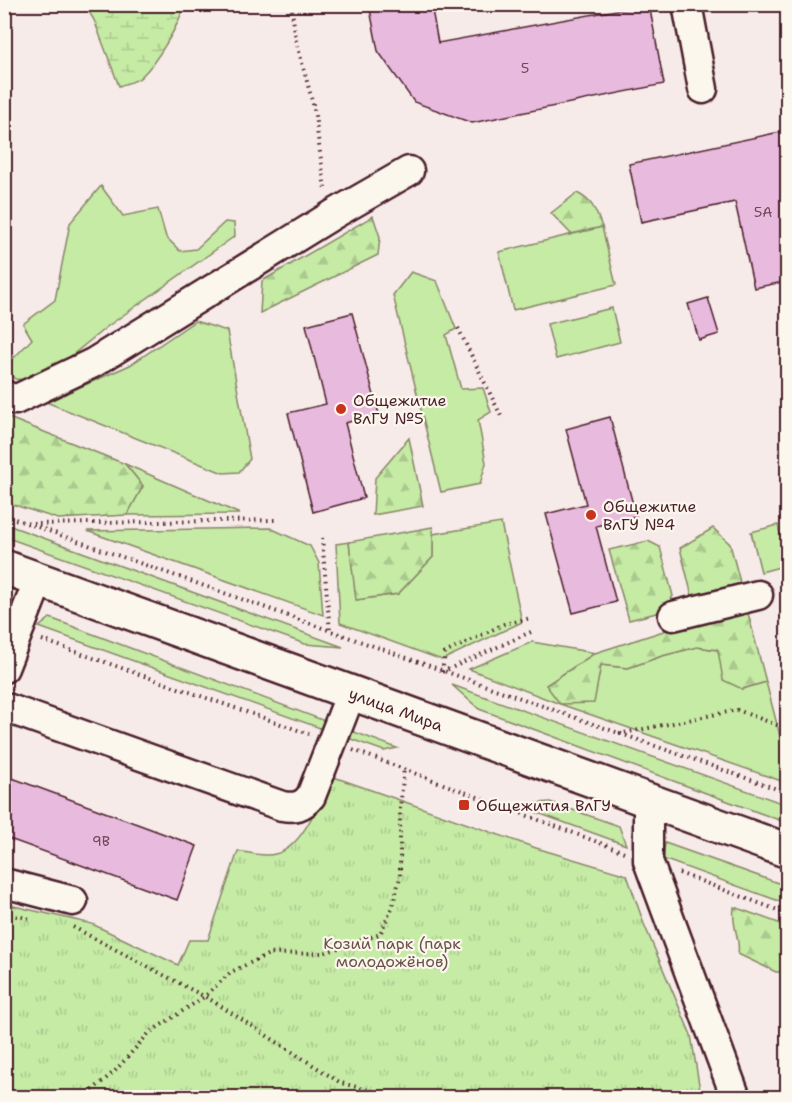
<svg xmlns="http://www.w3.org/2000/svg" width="792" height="1102" viewBox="0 0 792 1102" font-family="'Shantell Sans',sans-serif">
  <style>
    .grass { fill: #c5eba5; stroke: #888568; stroke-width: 1.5 }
    .forest { fill: url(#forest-firs); stroke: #888568; stroke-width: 1.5 }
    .wetland { fill: url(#wetland-marsh); stroke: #888568; stroke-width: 1.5 }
    .park { fill: url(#park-tufts); stroke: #888568; stroke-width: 1.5 }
    .building { fill: #e8bade; stroke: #4a1f2b; stroke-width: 1.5 }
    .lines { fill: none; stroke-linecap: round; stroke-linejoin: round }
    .minor-casing { stroke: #4a1f2b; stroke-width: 33 }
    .major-casing { stroke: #4a1f2b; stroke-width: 38 }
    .path { stroke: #4a1f2b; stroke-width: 4; stroke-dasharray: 1.5 4.5; stroke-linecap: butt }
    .minor { stroke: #fbf7ec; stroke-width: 28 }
    .major { stroke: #fbf7ec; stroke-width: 33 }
    .poi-dot { fill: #c8321e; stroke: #fbf7ec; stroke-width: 2 }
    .labels { text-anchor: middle; stroke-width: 4.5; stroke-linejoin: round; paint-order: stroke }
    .number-label { font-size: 14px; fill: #724658 }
    .poi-label { font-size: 16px; fill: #4a1f2b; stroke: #fbf7ec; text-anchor: start }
    .street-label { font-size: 16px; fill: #4a1f2b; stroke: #fbf7ec }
    .park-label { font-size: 16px; fill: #69524a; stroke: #fbf7ec }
  </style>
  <defs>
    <pattern id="forest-firs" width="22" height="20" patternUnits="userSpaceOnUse" patternTransform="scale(1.5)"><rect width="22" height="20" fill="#c5eba5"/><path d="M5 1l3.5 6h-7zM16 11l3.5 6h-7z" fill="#abc98e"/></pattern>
    <pattern id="wetland-marsh" width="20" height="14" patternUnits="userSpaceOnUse" patternTransform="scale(1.5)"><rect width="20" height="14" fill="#c5eba5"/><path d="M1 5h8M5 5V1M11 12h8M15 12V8" fill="none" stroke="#abc98e"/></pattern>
    <pattern id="park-tufts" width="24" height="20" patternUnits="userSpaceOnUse" patternTransform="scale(1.5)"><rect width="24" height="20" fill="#c5eba5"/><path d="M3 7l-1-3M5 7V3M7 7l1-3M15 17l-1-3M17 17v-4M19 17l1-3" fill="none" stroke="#abc98e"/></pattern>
  </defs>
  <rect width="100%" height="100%" fill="#f7ebe9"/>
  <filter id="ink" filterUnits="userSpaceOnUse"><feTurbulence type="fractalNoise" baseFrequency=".0167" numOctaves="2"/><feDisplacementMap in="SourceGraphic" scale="12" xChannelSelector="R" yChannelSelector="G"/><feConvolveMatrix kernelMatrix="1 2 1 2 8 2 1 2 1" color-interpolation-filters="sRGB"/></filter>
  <g filter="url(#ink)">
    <g class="grass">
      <path d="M101 186 123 216 158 209 166 237 180 251 196 249 225 222 234 223 235 236 108 326 66 360 27 380 15 379 8 372 9 363 32 339 23 324 55 300 70 223Z"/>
      <path d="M602 227 616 285 513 310 499 252Z"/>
      <path d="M411 272 437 281 456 329 446 335 461 389 483 388 491 412 478 420 486 463 480 484 441 492 393 295Z"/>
      <path d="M612 308 620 342 556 359 547 324Z"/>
      <path d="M195 321 227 331 250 459 239 472 223 473 46 402 130 365Z"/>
      <path d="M125 464 240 514 127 515 143 486Z"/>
      <path d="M501 523 522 622 442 660 340 623 336 544 349 542 357 600 398 594 433 557V534Z"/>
      <path d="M5 524 343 647 305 644 5 537Z"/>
      <path d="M778 525 787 565 761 572 751 532Z"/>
      <path d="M270 528 310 546 319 563 323 615 87 531Z"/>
      <path d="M50 618 397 748 384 751 39 627Z"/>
      <path d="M532 642 595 653 547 685 593 703 601 665 628 668 662 656 697 647 718 650 742 689 766 682 780 736 787 741V783L560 704 469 669Z"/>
      <path d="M452 685 787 805V823L479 709Z"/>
      <path d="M550 802 619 826 626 845 516 805Z"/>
      <path d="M665 843 787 886V904L663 859Z"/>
    </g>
    <g class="forest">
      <path d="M577 193C593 201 596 211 602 227L571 234 551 213Z"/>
      <path d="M373 216 380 237 378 255 260 313 262 281Z"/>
      <path d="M4 416 125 464 143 486 127 515 58 519 5 502Z"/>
      <path d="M409 438 423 506 373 515 375 478Z"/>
      <path d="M433 527V557L398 594 356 600 349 542Z"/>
      <path d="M713 528 730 544 766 682 742 689 723 680 718 650 697 647 662 656 628 668 601 665 594 703 560 704 546 685 595 653 698 620 680 548Z"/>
      <path d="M648 541 660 547 673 596 664 611 629 620 609 550Z"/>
      <path d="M734 907 787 926V972H776L738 954C741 938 731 927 734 907Z"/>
    </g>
    <path class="wetland" d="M85 5H184C180 24 156 63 141 77 136 82 126 83 119 86L94 20Z"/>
    <path class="park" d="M331 776 536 848 627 875 644 924 691 1035 701 1097 5 1098V904L92 924 178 965 189 940H208L238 851C249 853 264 857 275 854 303 848 320 800 331 776Z"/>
    <g class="building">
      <path d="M369 4H431L438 43 649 4 664 84 472 123 414 102 378 51Z"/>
      <path d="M785 131 788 143V281L754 288 735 202 641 222 629 164Z"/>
      <path d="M708 298 719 334 699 340 688 304Z"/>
      <path d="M352 313 379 414 345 423 364 498 313 512 288 413 326 404 306 325Z"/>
      <path d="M610 417 636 516 596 526 616 602 573 613 546 514 586 504 566 429Z"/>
      <path d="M4 775 197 846 177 900 4 837Z"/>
    </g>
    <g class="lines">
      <defs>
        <g id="minor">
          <path d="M687 4 703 89"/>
          <path d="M4 395 15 400 93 363 334 214 409 171"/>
          <path d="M673 616 758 595"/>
          <path d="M4 668 39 579"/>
          <path d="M4 707 282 806C295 808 302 807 311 796L351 693"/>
          <path d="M648 800V861L736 1098"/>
          <path d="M4 883 73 901"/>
        </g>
        <g id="major">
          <path id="s1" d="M4 567 788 851"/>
        </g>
      </defs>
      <use href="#minor" class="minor-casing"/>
      <use href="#major" class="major-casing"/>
      <g class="path">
        <path d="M291 4 296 40 314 108 325 189"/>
        <path d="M458 328 502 418"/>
        <path d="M4 515 788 793"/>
        <path d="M33 524 276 520"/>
        <path d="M322 538 330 632"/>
        <path d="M42 640 309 734"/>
        <path d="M442 672 445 653 504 624 531 618"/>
        <path d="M442 672 533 631"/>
        <path d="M619 734 737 710 788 729"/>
        <path d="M353 750 624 852"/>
        <path d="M679 873 788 914"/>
        <path d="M4 913 30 919"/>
        <path d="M73 927 211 1000 341 1083 400 1098"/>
        <path d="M83 1098 115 1071 149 1033 204 997 231 972 269 954 324 953 380 934 392 908 400 877V808L404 768"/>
      </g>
      <use href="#minor" class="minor"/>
      <use href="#major" class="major"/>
    </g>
  </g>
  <g class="poi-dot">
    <circle cx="341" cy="409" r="6"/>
    <circle cx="591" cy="515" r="6"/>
    <rect x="458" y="799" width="12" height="12" rx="3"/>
  </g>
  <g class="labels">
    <g class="number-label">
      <text x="525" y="73">5</text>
      <text x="763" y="217">5А</text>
      <text x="101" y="846">9В</text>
    </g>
    <g class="poi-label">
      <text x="353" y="406">Общежитие<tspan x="353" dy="18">ВлГУ №5</tspan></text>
      <text x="603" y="512">Общежитие<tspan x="603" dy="18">ВлГУ №4</tspan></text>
      <text x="476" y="811">Общежития ВлГУ</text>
    </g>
    <g class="street-label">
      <text dy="6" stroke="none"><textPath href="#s1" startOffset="417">улица Мира</textPath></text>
    </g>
    <g class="park-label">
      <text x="392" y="949">Козий парк (парк<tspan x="392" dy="18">молодожёнов)</tspan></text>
    </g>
  </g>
  <rect width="792" height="1102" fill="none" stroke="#fbf7ec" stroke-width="24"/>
  <rect x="12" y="12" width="768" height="1078" fill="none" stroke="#4a1f2b" stroke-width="2" filter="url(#ink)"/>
</svg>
